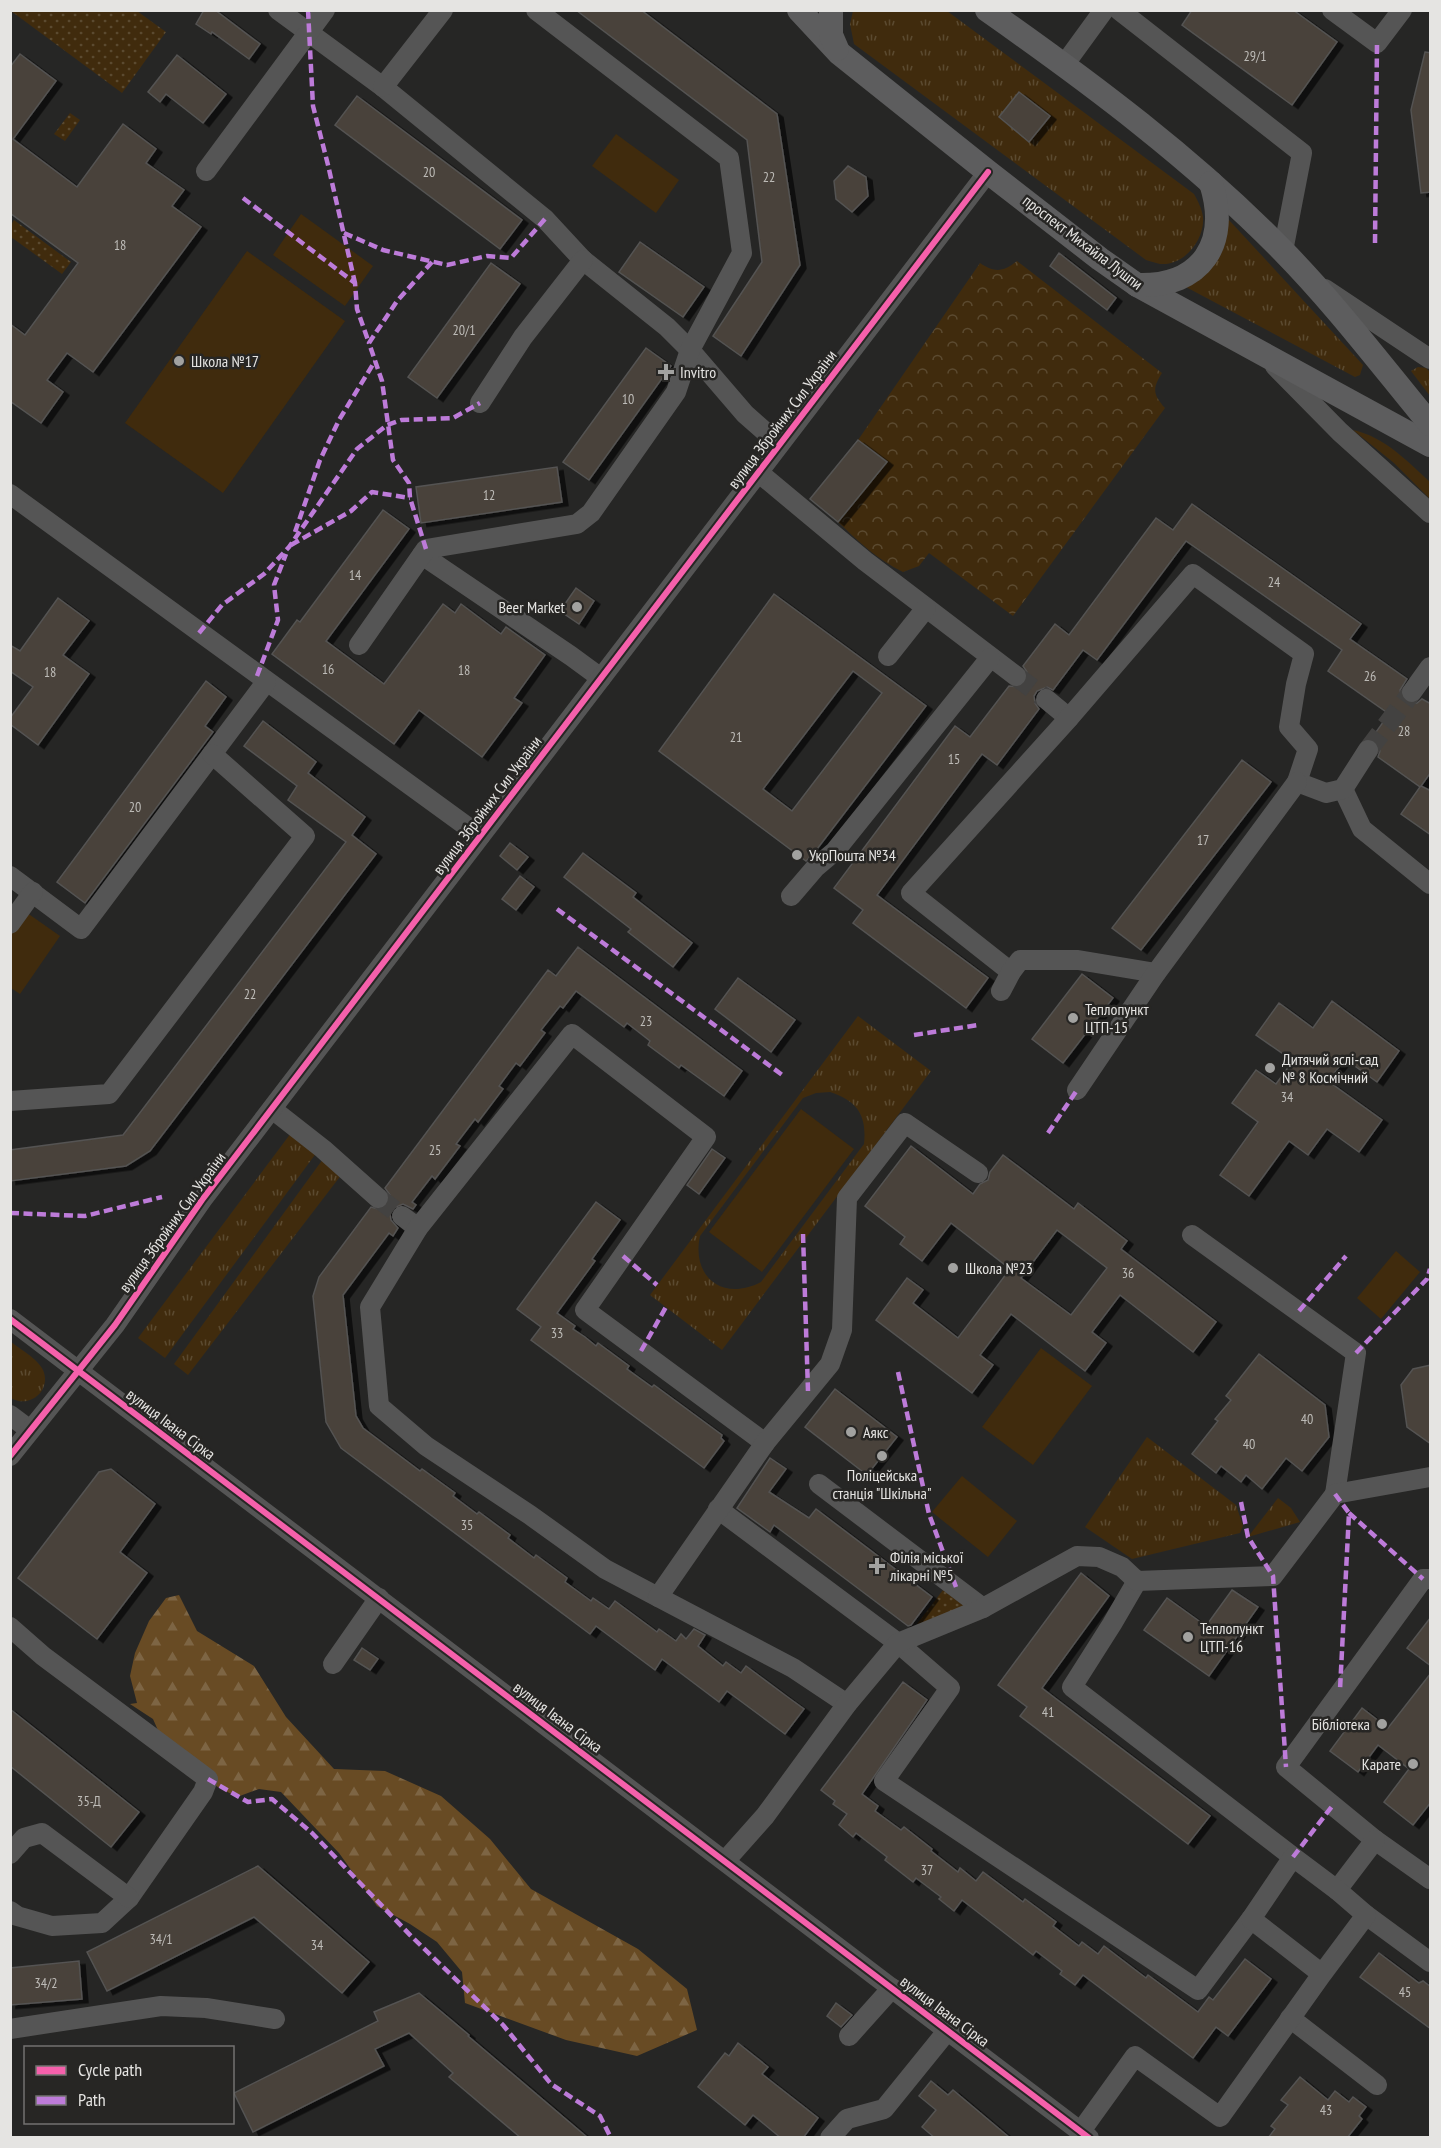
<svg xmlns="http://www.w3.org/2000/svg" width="1441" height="2148" viewBox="0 0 1441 2148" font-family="'PT Sans Narrow',sans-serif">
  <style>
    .grass { fill: url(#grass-tufts); fill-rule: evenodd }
    .forest { fill: url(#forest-firs) }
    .park { fill: url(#park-crowns) }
    .garden { fill: url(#garden-dots) }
    .pitch { fill: #402b0d }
    .building { fill: #48423a; stroke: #545352; stroke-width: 1.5; fill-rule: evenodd; filter: url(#shadow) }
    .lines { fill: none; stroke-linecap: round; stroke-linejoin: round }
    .minor-tunnel { stroke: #434241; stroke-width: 20; stroke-dasharray: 20 10; stroke-linecap: butt }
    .minor { stroke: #555; stroke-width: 20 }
    .major { stroke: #5d5d5e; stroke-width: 24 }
    .quiet { stroke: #bd7bd9; stroke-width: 4.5; stroke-dasharray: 9 4.5; stroke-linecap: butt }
    .cycleway-casing { stroke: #272624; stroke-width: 10 }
    .cycleway { stroke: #f560ab; stroke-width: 6 }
    .poi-dot { fill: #a2a2a0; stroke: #272624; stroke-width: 2 }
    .labels { text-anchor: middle; stroke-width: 5; stroke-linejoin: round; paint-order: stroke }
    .number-label { font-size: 14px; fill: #bebcb8 }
    .street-label { font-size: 16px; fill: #e5e4e2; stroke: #272624 }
    .poi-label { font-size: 16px; fill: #e5e4e2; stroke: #272624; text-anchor: start }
  </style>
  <defs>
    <pattern id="grass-tufts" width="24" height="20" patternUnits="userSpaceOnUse" patternTransform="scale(1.5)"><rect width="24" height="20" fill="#402b0d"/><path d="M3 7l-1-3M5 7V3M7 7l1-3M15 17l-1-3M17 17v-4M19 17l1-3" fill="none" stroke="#5b4a30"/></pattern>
    <pattern id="forest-firs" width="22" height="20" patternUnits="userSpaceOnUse" patternTransform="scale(1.5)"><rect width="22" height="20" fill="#684b24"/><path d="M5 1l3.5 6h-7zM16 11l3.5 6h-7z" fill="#7d6544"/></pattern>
    <pattern id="park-crowns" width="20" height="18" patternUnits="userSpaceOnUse" patternTransform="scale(1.5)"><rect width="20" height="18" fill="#402b0d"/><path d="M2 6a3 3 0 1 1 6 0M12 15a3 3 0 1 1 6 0" fill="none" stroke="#5b4a30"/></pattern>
    <pattern id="garden-dots" width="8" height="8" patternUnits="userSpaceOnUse" patternTransform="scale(1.5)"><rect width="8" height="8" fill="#402b0d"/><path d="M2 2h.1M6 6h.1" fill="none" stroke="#5b4a30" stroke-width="1.8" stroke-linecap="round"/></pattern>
    <filter id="shadow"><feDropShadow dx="6" dy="3.5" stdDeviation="0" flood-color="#0009"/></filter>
  </defs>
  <rect width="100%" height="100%" fill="#262625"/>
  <g class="grass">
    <path d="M853 11H947L1194 194C1198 201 1202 209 1203 217 1205 240 1184 266 1160 264 1155 263 1150 261 1146 260L854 44 850 24Z"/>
    <path d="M1228 219 1363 365 1360 375 1355 377 1184 286C1216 270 1226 255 1228 219Z"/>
    <path d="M1418 367 1426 368 1430 372V396L1411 371Z"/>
    <path d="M1353 430C1385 437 1407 461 1430 482V499L1394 463Z"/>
    <path d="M858 1016 931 1071 722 1350 650 1295ZM830 1092C858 1101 867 1116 864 1144L761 1282C723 1302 691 1277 700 1236L803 1098 816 1093Z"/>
    <path d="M291 1133 317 1152 165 1358 138 1338Z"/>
    <path d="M323 1159 342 1174 188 1375 174 1364Z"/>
    <path d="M11 1342C20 1349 38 1359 43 1370 52 1391 29 1409 11 1398Z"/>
    <path d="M1147 1437 1236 1505 1243 1526 1240 1533 1132 1559 1085 1527Z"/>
    <path d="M1278 1498 1291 1508 1300 1522 1248 1537Z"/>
  </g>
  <path class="forest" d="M179 1595 197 1631 254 1666 286 1717 334 1769 385 1771 441 1796 490 1839 531 1889 638 1949 687 1989 697 2030 637 2056 566 2040 465 2003 462 1972 437 1942 410 1924 377 1906 339 1853 281 1792 259 1789 237 1797 184 1769 165 1746 153 1719 130 1704 137 1703 130 1676 135 1653 149 1621 166 1598Z"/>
  <path class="park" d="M1017 261 1162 373C1152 389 1153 394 1165 408L1013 616 929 553 919 566 903 572C878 560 858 541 838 522L886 462 858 440 980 263C995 273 1003 272 1017 261Z"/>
  <g class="garden">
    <path d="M11 11H137L166 32 122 93Z"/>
    <path d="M70 113 80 120 65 141 54 134Z"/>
    <path d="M14 220 71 262 62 274 11 237V225Z"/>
    <path d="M943 1590 968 1609 914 1628Z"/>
  </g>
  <g class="pitch">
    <path d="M616 134 679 180 656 213 592 166Z"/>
    <path d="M301 214 373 266 345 306 273 255Z"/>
    <path d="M247 251 345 321 223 493 125 423Z"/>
    <path d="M23 910 60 936 20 994 11 988V929Z"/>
    <path d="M801 1109 854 1149 762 1272 709 1232Z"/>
    <path d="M1396 1251 1420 1272 1381 1319 1357 1298Z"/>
    <path d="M1041 1348 1092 1386 1033 1465 982 1427Z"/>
    <path d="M962 1476 1017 1521 988 1557 932 1512Z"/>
  </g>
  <g class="building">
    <path d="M204 10H215L260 44 249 59 212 32 211 34 196 24Z"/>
    <path d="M576 10H641L777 114 800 265 741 356 713 336 762 262 747 140Z"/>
    <path d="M1192 10H1293L1337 42 1292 105 1182 25Z"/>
    <path d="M1425 52 1431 53V192L1421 193 1411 110Z"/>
    <path d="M20 54 56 81 13 139 77 187 123 124 156 149 146 163 184 190 172 206 201 227 93 372 67 353 47 380 63 392 41 423 10 401V324L25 335 78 263 10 213V67Z"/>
    <path d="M177 55 226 94 203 123 166 94 160 102 148 92Z"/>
    <path d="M1019 92 1050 116 1029 142 999 117Z"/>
    <path d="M357 96 522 220 500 249 335 125Z"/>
    <path d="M848 166 866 177 868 196 852 212 836 199 834 181Z"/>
    <path d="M640 242 704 287 683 317 619 272Z"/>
    <path d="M1059 253 1116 298 1107 310 1050 266Z"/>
    <path d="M491 263 520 284 437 398 408 377Z"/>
    <path d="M646 348 671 366 589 480 563 462Z"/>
    <path d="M858 440 887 462 838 522 810 499Z"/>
    <path d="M557 467 562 502 421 523 416 487Z"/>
    <path d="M1192 504 1361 624 1350 639 1407 679 1400 690 1401 696 1405 701 1411 704 1417 703 1422 699 1431 704V772L1421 786 1431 791V835L1401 814 1420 787 1378 757 1380 751 1379 745 1371 739 1389 714 1328 671 1342 650 1186 541 1097 660 1083 650 1053 690 1047 687 1037 691 1034 696 1035 703 1039 709 997 765 982 754 877 895 988 978 966 1008 853 923 863 910 834 888 955 726 970 737 1009 686 1020 687 1026 683 1027 672 1023 666 1055 624 1069 635 1156 518 1173 530Z"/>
    <path d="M383 510 409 529 326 641 384 684 443 604 455 613 461 604 501 634 506 627 545 655 514 698 522 703 482 757 419 710 394 744 272 654 297 620 300 622Z"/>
    <path d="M576 588 594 601 579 624 560 611Z"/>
    <path d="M774 594 926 706 814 853 806 861 659 751ZM853 671 882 693 792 811 763 789Z"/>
    <path d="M58 598 89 621 63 655 89 674 38 745 10 724V718L33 687 10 671V645L20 651Z"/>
    <path d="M206 681 226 697 205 726 213 732 85 903 57 882Z"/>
    <path d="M263 721 316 762 308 773 365 817 352 835 376 854 150 1151 126 1166 10 1181V1150L123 1135 346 842 288 800 297 786 244 746Z"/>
    <path d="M1242 760 1271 782 1141 950 1112 928Z"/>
    <path d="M510 843 528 857 517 870 500 856Z"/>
    <path d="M583 853 636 893 633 897 692 943 673 967 628 932 631 929 564 877Z"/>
    <path d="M520 876 534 887 516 910 502 899Z"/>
    <path d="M578 947 742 1071 724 1096 681 1065 679 1068 648 1045 650 1041 627 1023 624 1027 576 991 563 1008 560 1006 541 1030 545 1033 520 1066 516 1063 499 1086 503 1089 478 1122 475 1119 456 1144 460 1146 435 1179 432 1176 412 1202 416 1205 413 1209 403 1204 393 1208 390 1214 391 1220 398 1228 393 1236 389 1233 343 1295 356 1416 363 1428 420 1471 422 1469 455 1493 453 1496 477 1514 479 1512 510 1535 508 1538 534 1558 536 1555 567 1578 565 1582 591 1601 593 1598 609 1609 615 1601 657 1632 659 1629 676 1641 681 1634 686 1639 694 1629 705 1635 698 1646 723 1666 726 1662 741 1673 746 1666 789 1698 804 1709 785 1734 727 1691 719 1702 662 1659 655 1670 596 1626 590 1634 341 1448 326 1422 313 1296 319 1277 371 1207 381 1210 387 1205 390 1195 385 1188 548 970 556 976Z"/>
    <path d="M1082 974 1113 998 1063 1063 1032 1039Z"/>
    <path d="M738 978 795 1020 771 1052 715 1009Z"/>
    <path d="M1332 1001 1399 1051 1377 1082 1345 1059 1328 1081 1382 1120 1359 1152 1327 1129 1308 1155 1289 1141 1249 1196 1220 1175 1258 1122 1232 1103 1256 1070 1276 1084 1293 1061 1256 1035 1279 1003 1313 1028Z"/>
    <path d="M911 1146 973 1194 980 1184 988 1180 990 1172 1003 1155 1074 1209 1078 1203 1127 1241 1121 1249 1216 1322 1193 1352 1120 1295 1092 1332 1106 1343 1085 1371 1011 1314 980 1355 993 1365 972 1393 876 1320 907 1278 923 1290 913 1303 958 1338 1010 1269 951 1223 922 1261 900 1244 905 1237 865 1206ZM1057 1230 1107 1268 1071 1315 1021 1278Z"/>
    <path d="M712 1149 725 1158 699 1194 687 1185Z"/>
    <path d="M596 1202 620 1220 592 1259 595 1261 557 1313 575 1326 573 1329 585 1337 596 1346 598 1343 629 1366 627 1369 652 1387 654 1385 722 1435 721 1438 724 1441 704 1468 531 1340 541 1327 517 1309Z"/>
    <path d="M1259 1354 1325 1405 1329 1437 1302 1471 1286 1458 1262 1489 1246 1475 1241 1482 1221 1466 1216 1473 1192 1454 1218 1421 1215 1419 1231 1400 1226 1396Z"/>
    <path d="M1431 1365V1444L1407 1427 1401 1385 1413 1369Z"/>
    <path d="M835 1389 897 1437 867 1475 805 1427Z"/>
    <path d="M770 1458 786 1469 769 1492 809 1518 816 1509 932 1597 911 1625 908 1626 774 1525 770 1532 737 1508Z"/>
    <path d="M111 1469 155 1504 120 1552 147 1573 97 1639 18 1578 99 1472Z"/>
    <path d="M1081 1573 1109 1596 1042 1688 1210 1816 1188 1844 1020 1716 1027 1707 998 1685Z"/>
    <path d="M1232 1590 1258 1607 1209 1676 1144 1630 1167 1598 1206 1626Z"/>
    <path d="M1431 1617V1666L1407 1648Z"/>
    <path d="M362 1648 378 1659 370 1670 354 1660Z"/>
    <path d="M1431 1673V1802L1413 1825 1384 1802 1409 1769 1378 1745 1358 1772 1330 1751 1362 1708 1388 1728Z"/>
    <path d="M903 1682 927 1700 862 1794 878 1806 875 1811 901 1830 904 1827 932 1849 931 1851 958 1872 960 1868 976 1881 983 1872 1023 1902 1025 1899 1056 1922 1053 1926 1079 1946 1082 1942 1098 1954 1104 1946 1146 1978 1148 1975 1198 2012 1209 1997 1213 2000 1245 1959 1271 1979 1228 2036 1216 2027 1193 2058 1083 1975 1075 1985 1060 1974 1062 1971 1036 1951 1033 1955 962 1900 954 1911 939 1899 941 1897 916 1878 913 1882 885 1860 887 1857 856 1833 853 1837 839 1825 847 1814 833 1804 835 1801 821 1790Z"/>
    <path d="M10 1709 139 1812 111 1847 10 1766Z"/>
    <path d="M258 1866 369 1962 342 1993 254 1917 107 1991 87 1952Z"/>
    <path d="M1379 1953 1419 1983 1423 1981 1431 1987V2029L1360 1977Z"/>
    <path d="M79 1961 82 1999 10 2005V1968Z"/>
    <path d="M419 1993 469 2035 468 2036 588 2138H521L449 2077 453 2073 409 2033 375 2049 384 2066 253 2132 234 2093 378 2021 374 2012Z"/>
    <path d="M836 2003 852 2015 841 2027 827 2016Z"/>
    <path d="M738 2043 768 2067 762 2074 818 2118 803 2138H781L753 2115 745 2125 698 2087 725 2053 729 2056Z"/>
    <path d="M1300 2077 1328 2100 1335 2091 1349 2102 1353 2097 1366 2107 1359 2116 1362 2119 1347 2138H1268L1275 2129 1271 2126 1288 2105 1281 2100Z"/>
    <path d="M931 2081 948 2095 953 2090 1010 2138H935L922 2127 936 2110 919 2096Z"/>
  </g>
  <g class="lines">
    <g class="minor-tunnel">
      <path d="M1016 676 1046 699"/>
      <path d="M1368 750 1412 692"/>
      <path d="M378 1198 402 1216"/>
    </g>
    <g class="minor">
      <path d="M278 10 383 87 545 219 583 260 667 327 690 350 745 414 779 444"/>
      <path d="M1119 10 1302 153 1283 251"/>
      <path d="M1332 10 1377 43 1402 10"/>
      <path d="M1064 65 1104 10"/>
      <path d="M383 87 443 10"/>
      <path d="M206 171 325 10"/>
      <path d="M1325 289 1430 359"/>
      <path d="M1275 366 1340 432 1430 513"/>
      <path d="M480 403 523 337 583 260"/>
      <path d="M758 472 865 561 1016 676"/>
      <path d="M10 494 480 836"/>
      <path d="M422 555 571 656 601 678"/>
      <path d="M359 645 426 549 577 524 591 513 676 392 690 350 742 253 729 158 536 10"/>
      <path d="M888 656 926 608"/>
      <path d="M1412 692 1430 667"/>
      <path d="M1046 699 1069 718"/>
      <path d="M1343 789 1362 829 1430 884"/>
      <path d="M10 876 81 929 266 682"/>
      <path d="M791 896 815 868 835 851 990 658"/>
      <path d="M10 924 33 892"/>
      <path d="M1011 972 911 893 1069 718 1193 574 1304 654 1296 684 1289 727 1308 749 1297 782 1326 793 1343 789 1368 750"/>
      <path d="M1001 991 1011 972 1020 960H1078L1156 973"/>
      <path d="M1077 1090 1156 973 1297 782"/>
      <path d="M10 1101 109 1094 305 836 212 754"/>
      <path d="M272 1109 323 1149 378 1198"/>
      <path d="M402 1216 418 1228"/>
      <path d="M1192 1235 1356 1353 1335 1494"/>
      <path d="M10 1319 1089 2138"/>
      <path d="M10 1415 30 1430"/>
      <path d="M10 1456 115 1325 202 1200 988 172"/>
      <path d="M819 1484 983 1608"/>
      <path d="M718 1509 898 1643 950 1688 884 1781 1198 1990 1251 1919"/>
      <path d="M1430 1579H1423L1286 1767 1375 1840 1430 1879"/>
      <path d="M1137 1581 1112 1624 1072 1687 1293 1857"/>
      <path d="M658 1597 605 1569 530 1515 426 1446 379 1406 370 1307 418 1228 572 1034 706 1137 585 1310 765 1443"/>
      <path d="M10 1627 43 1656 208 1779 203 1792 129 1898 102 1923 52 1926 17 1916 10 1911"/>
      <path d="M333 1664 379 1598"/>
      <path d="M847 1704 793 1668 658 1597 765 1443 830 1364 842 1330 847 1198 905 1123 978 1173"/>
      <path d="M10 1854 24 1838 42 1833 129 1898"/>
      <path d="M725 1861 765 1816 847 1704 898 1643 983 1608 1077 1556 1099 1557 1122 1567 1137 1581 1273 1576 1335 1494 1430 1477"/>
      <path d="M1337 1890 1375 1840"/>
      <path d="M1366 1915 1430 1962"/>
      <path d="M1290 2018 1377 2085"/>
      <path d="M10 2029 161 2006 206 2008 275 2019"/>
      <path d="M849 2036 892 1988"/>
      <path d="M1081 2131 1135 2056 1220 2117 1322 1974 1251 1919 1293 1857 1337 1890 1366 1915 1322 1974"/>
      <path d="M830 2138 847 2119 884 2109 948 2030"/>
    </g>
    <g class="major">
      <path d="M799 10 839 53 988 172 1100 259 1137 285 1430 445"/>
      <path d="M831 10V35L837 49"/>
      <path d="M987 10C1091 83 1194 160 1283 251 1336 305 1382 366 1430 424"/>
      <path d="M1137 285C1202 287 1230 243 1211 183"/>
    </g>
    <g class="quiet">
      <path d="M308 10 313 106 328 165 355 283"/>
      <path d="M243 198 355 283 357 309 369 343"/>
      <path d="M344 233 383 250 447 265 487 256 511 258 545 219"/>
      <path d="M1375 243 1377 43"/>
      <path d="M295 532 320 460 339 420 375 361"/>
      <path d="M291 545 351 511 372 492 410 498"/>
      <path d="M426 549 410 498 409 483 393 460 382 381 369 343 397 301 432 262"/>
      <path d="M199 633 222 605 264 574 289 547 357 449 387 425 401 420 453 418 480 403"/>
      <path d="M257 676 278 620 274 585 286 554"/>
      <path d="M557 909 785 1077"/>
      <path d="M914 1035 978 1025"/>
      <path d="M1048 1133 1077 1090"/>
      <path d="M10 1213 85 1216 162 1197"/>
      <path d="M803 1234 808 1391"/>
      <path d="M623 1256 657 1285"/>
      <path d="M1299 1311 1346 1256"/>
      <path d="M641 1351 666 1307"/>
      <path d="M1356 1353 1427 1279 1430 1269"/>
      <path d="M898 1372 929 1514 956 1587"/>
      <path d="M1335 1494 1349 1513 1340 1690"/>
      <path d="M1241 1502 1248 1537 1273 1576 1286 1767"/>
      <path d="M1349 1513 1423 1579"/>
      <path d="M208 1779 248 1802 272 1799 312 1833 411 1936 503 2025 551 2084 600 2116 611 2138"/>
      <path d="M1293 1857 1333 1805"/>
    </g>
    <defs>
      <g id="cycleway">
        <path d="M10 1319 1089 2138"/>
        <path d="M10 1456 115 1325 202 1200 988 172"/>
      </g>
    </defs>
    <use href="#cycleway" class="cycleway-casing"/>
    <use href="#cycleway" class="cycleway"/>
  </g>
  <g class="poi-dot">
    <circle cx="179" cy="361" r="6"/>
    <path d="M663 363h6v6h6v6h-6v6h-6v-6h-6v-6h6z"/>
    <circle cx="577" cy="607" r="6"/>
    <circle cx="797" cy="855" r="6"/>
    <circle cx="1073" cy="1018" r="6"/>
    <circle cx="1270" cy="1068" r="6"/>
    <circle cx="953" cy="1268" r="6"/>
    <circle cx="851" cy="1432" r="6"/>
    <circle cx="882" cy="1456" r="6"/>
    <path d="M874 1557h6v6h6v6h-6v6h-6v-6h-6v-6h6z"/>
    <circle cx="1188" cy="1637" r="6"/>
    <circle cx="1382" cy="1724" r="6"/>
    <circle cx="1413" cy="1764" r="6"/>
  </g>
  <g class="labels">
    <g class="number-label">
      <text x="1255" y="61">29/1</text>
      <text x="429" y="177">20</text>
      <text x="769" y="182">22</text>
      <text x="120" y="250">18</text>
      <text x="464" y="335">20/1</text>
      <text x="628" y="404">10</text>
      <text x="489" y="500">12</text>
      <text x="355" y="580">14</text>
      <text x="1274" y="587">24</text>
      <text x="328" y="674">16</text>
      <text x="464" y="675">18</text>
      <text x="50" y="677">18</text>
      <text x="1370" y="681">26</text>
      <text x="1404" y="736">28</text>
      <text x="736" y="742">21</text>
      <text x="954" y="764">15</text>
      <text x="135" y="812">20</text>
      <text x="1203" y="845">17</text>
      <text x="250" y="999">22</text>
      <text x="646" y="1026">23</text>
      <text x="1287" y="1102">34</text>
      <text x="435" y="1155">25</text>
      <text x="1128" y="1278">36</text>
      <text x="557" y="1338">33</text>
      <text x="1307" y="1424">40</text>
      <text x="1249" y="1449">40</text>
      <text x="467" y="1530">35</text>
      <text x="1048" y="1717">41</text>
      <text x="89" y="1806">35-Д</text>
      <text x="927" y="1875">37</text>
      <text x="161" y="1944">34/1</text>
      <text x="317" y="1950">34</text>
      <text x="46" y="1988">34/2</text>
      <text x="1405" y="1997">45</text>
      <text x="1326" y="2115">43</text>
    </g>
    <g class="street-label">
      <text transform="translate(1083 242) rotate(37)" y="6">проспект Михайла Лушпи</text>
      <text transform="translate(782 419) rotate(-53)" y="6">вулиця Збройних Сил України</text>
      <text transform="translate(487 805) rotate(-53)" y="6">вулиця Збройних Сил України</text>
      <text transform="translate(172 1222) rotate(-54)" y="6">вулиця Збройних Сил України</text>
      <text transform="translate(171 1424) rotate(37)" y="6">вулиця Івана Сірка</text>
      <text transform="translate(558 1717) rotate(37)" y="6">вулиця Івана Сірка</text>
      <text transform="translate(945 2011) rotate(37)" y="6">вулиця Івана Сірка</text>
    </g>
    <g class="poi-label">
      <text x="191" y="367">Школа №17</text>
      <text x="680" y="378">Invitro</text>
      <text x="565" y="613" text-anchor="end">Beer Market</text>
      <text x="809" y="861">УкрПошта №34</text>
      <text x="1085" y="1015">Теплопункт<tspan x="1085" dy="18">ЦТП-15</tspan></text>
      <text x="1282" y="1065">Дитячий яслі-сад<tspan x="1282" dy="18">№ 8 Космічний</tspan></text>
      <text x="965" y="1274">Школа №23</text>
      <text x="863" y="1438">Аякс</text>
      <text x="882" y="1481" text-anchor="middle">Поліцейська<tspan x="882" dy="18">станція "Шкільна"</tspan></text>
      <text x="890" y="1563">Філія міської<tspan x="890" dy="18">лікарні №5</tspan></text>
      <text x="1200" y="1634">Теплопункт<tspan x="1200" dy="18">ЦТП-16</tspan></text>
      <text x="1370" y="1730" text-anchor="end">Бібліотека</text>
      <text x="1401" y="1770" text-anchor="end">Карате</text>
    </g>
  </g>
  <rect width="1441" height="2148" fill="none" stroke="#e5e4e2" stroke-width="24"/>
  <rect x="24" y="2046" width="210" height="78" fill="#272624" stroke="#737270" stroke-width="1.5"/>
  <rect x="36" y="2066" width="30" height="9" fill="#f560ab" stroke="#737270" stroke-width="1.5"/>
  <text x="78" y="2076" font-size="18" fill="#e5e4e2">Cycle path</text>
  <rect x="36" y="2096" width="30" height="9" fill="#bd7bd9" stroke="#737270" stroke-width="1.5"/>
  <text x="78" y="2106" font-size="18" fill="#e5e4e2">Path</text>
</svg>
